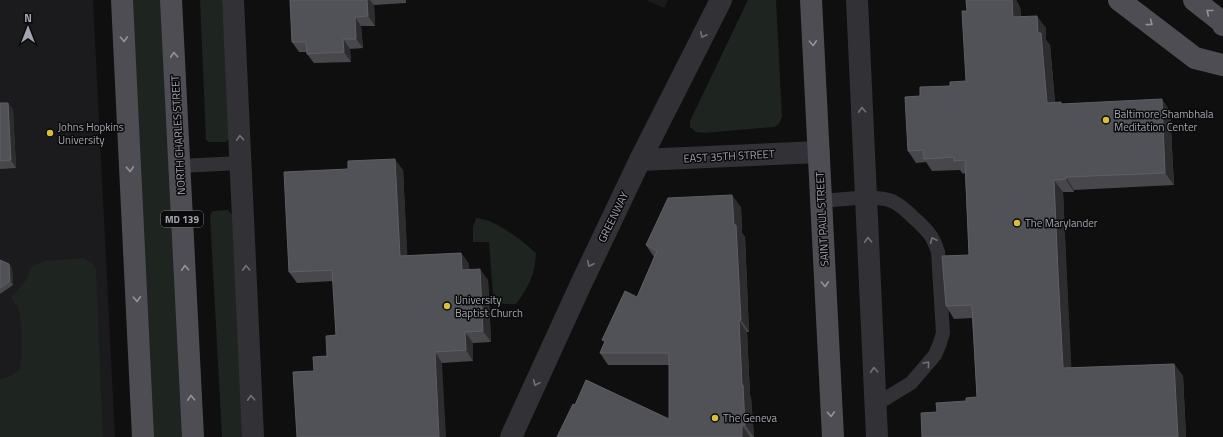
<svg xmlns="http://www.w3.org/2000/svg" width="1223" height="437" viewBox="0 0 1223 437" font-family="'Titillium Web',sans-serif">
  <style>
    .built { fill: #1b1b1d }
    .green { fill: #1e241f }
    .lines { fill: none; stroke-linecap: round; stroke-linejoin: round }
    .service { stroke: #323236; stroke-width: 14 }
    .minor { stroke: #323236; stroke-width: 22 }
    .primary { stroke: #4d4d53; stroke-width: 22 }
    .wall { fill: #48484c }
    .shaded-wall { fill: #2d2d30 }
    .building { fill: #515257; stroke: #5e5f65 }
    .oneway { stroke: #91939d }
    .oneway2 { stroke: #707179 }
    .poi-dot { fill: #dbbc3c; stroke: #0a0a0b; stroke-width: 1.5 }
    .labels { text-anchor: middle; stroke-width: 3; stroke-linejoin: round; paint-order: stroke }
    .shield { fill: #0a0a0b; stroke: #74767e; stroke-width: 1 }
    .shield-label { font-size: 10px; font-weight: bold; fill: #a2a4af }
    .poi-label { font-size: 11px; fill: #a2a4af; stroke: #0a0a0b; text-anchor: start }
    .street-label { font-size: 11px; fill: #a2a4af; stroke: #0a0a0b }
  </style>
  <rect width="100%" height="100%" fill="#0f0f10"/>
  <g class="built">
    <path d="M0 0H93L115 437H0Z"/>
    <path d="M646 0H668L664 8Z"/>
  </g>
  <g class="green">
    <path d="M131 0H162L185 437H153Z"/>
    <path d="M200 0H222L229 139 226 142H209L206 140Z"/>
    <path d="M748 0H776L782 117 779 124 774 127 704 133 696 132 690 127V121Z"/>
    <path d="M228 210 232 215 243 437H222L210 215 213 211Z"/>
    <path d="M476 218C495 219 521 240 536 253 535 275 529 286 516 304H503L493 294 489 242H473V227Z"/>
    <path d="M84 258 92 263 96 270 103 437H0V379L11 376 20 369C22 354 23 322 18 308 16 305 13 301 11 298L26 280 31 268 35 265 44 261Z"/>
  </g>
  <g class="lines">
    <g class="service">
      <path d="M179 166 241 163"/>
      <path d="M821 201C839 200 876 194 892 201 901 205 909 213 916 220 928 231 933 236 938 252L943 333 940 343 935 355 911 383 875 405"/>
    </g>
    <g class="minor">
      <path d="M233 0 253 437"/>
      <path d="M857 0 877 437"/>
      <path d="M640 160 819 152"/>
      <path d="M511 437 581 284 640 160 721 0"/>
    </g>
    <g class="primary">
      <path d="M122 0 143 437"/>
      <path d="M171 0 193 437"/>
      <path d="M811 0 833 437"/>
      <path d="M1119 0 1195 58 1223 65"/>
      <path d="M1194 0 1222 22 1223 25"/>
    </g>
  </g>
  <g class="wall">
    <path d="M290 0H406V3L374 5 375 26H361L363 48 350 49 351 62 314 63 307 54V52H299L292 42Z"/>
    <path d="M966 0H1016L1020 7 1021 16 1046 28V40L1050 45 1055 102 1063 104 1170 111 1174 185 1074 190V192H1063L1067 286 1071 368 1174 364 1183 376 1186 437H922L937 412 977 397 972 318 954 319 946 306 969 255 965 173 963 174 960 170 932 171 926 162 916 163 908 151 920 96 966 81 967 11Z"/>
    <path d="M0 103H8L13 110 16 168 0 169Z"/>
    <path d="M403 170 407 256 461 253 469 264V269L488 280 491 342 473 343V361L442 363 314 371 327 356 336 335 333 281 297 283 289 272Z"/>
    <path d="M741 207 742 233 745 237 749 332H747L750 395 751 397 754 437H557L575 405 669 419V365H608L600 353 605 342 602 340 637 297 654 257 646 245Z"/>
    <path d="M0 260 9 264 12 268 13 285 0 294Z"/>
  </g>
  <g class="shaded-wall">
    <path d="M367 0H370L374 5 375 26 368 16Z"/>
    <path d="M1012 0H1016L1020 7 1022 29 1013 17Z"/>
    <path d="M1037 16 1046 28V40L1050 45 1056 115 1047 103 1038 33Z"/>
    <path d="M355 17 361 26 363 48 356 39Z"/>
    <path d="M343 39 350 49 351 62 344 52Z"/>
    <path d="M1162 99 1170 111 1174 185 1165 173Z"/>
    <path d="M8 103 13 110 16 168 11 160Z"/>
    <path d="M395 159 403 170 408 267 400 256Z"/>
    <path d="M1066 177 1074 190V192L1066 179Z"/>
    <path d="M1054 180 1063 192 1072 380 1063 368Z"/>
    <path d="M732 195 741 207 742 233 745 237 749 332 741 320 734 225Z"/>
    <path d="M461 253 469 264 470 281 462 270Z"/>
    <path d="M9 264 12 268 13 285 10 281Z"/>
    <path d="M480 269 488 280 491 342 483 331Z"/>
    <path d="M739 320 747 332 750 395 751 397 754 437 745 425 742 385Z"/>
    <path d="M465 332 473 343V361L466 350Z"/>
    <path d="M435 352 442 363 446 437H439Z"/>
    <path d="M1174 364 1183 376 1186 437H1178Z"/>
    <path d="M742 425 750 437H742Z"/>
  </g>
  <g class="building">
    <path d="M290 0H367L368 16 355 17 356 39H343L344 52 307 54 306 42H292Z"/>
    <path d="M966 0H1012L1013 17 1037 16 1038 33H1041L1047 103 1061 102V104L1162 99 1165 173 1066 177V179L1054 180 1058 274 1063 368 1174 364 1178 437H922L921 413 937 412 936 403 966 401V398L977 397 972 305 946 306 942 256 969 255 965 160 954 161V157L924 159 923 150 908 151 905 97 920 96V87L950 86V82L966 81 962 11H967Z"/>
    <path d="M0 103H8L11 160 0 161Z"/>
    <path d="M395 159 400 256 461 253 462 270 480 269 483 331 465 332 466 350 435 352 439 437H297L293 372 314 371 313 357 327 356 326 336 336 335 332 270 289 272 284 172 348 169V161Z"/>
    <path d="M732 195 734 225H736L741 320H739L742 385H743L745 425H742V437H557L573 404 575 405 586 380 669 419V353H600L605 341 602 340 625 291 637 297 657 251 646 245 668 198Z"/>
    <path d="M0 260 9 264 10 281 0 288Z"/>
  </g>
  <defs><path id="oneway-chevron" d="M-2-3.5L2.5 0L-2 3.5" fill="none" stroke-width="1.6" stroke-linecap="round" stroke-linejoin="round"/></defs>
  <g class="oneway">
    <use href="#oneway-chevron" transform="translate(1209 12) rotate(-141)"/>
    <use href="#oneway-chevron" transform="translate(1150 23) rotate(37)"/>
    <use href="#oneway-chevron" transform="translate(124 39) rotate(87)"/>
    <use href="#oneway-chevron" transform="translate(813 43) rotate(87)"/>
    <use href="#oneway-chevron" transform="translate(174 55) rotate(-93)"/>
    <use href="#oneway-chevron" transform="translate(130 169) rotate(87)"/>
    <use href="#oneway-chevron" transform="translate(185 268) rotate(-93)"/>
    <use href="#oneway-chevron" transform="translate(825 284) rotate(87)"/>
    <use href="#oneway-chevron" transform="translate(137 299) rotate(87)"/>
    <use href="#oneway-chevron" transform="translate(191 398) rotate(-93)"/>
    <use href="#oneway-chevron" transform="translate(831 414) rotate(87)"/>
  </g>
  <g class="oneway2">
    <use href="#oneway-chevron" transform="translate(703 35) rotate(117)"/>
    <use href="#oneway-chevron" transform="translate(862 110) rotate(-93)"/>
    <use href="#oneway-chevron" transform="translate(240 138) rotate(-93)"/>
    <use href="#oneway-chevron" transform="translate(868 240) rotate(-93)"/>
    <use href="#oneway-chevron" transform="translate(933 240) rotate(-115)"/>
    <use href="#oneway-chevron" transform="translate(590 264) rotate(116)"/>
    <use href="#oneway-chevron" transform="translate(246 268) rotate(-93)"/>
    <use href="#oneway-chevron" transform="translate(927 364) rotate(-50)"/>
    <use href="#oneway-chevron" transform="translate(874 370) rotate(-93)"/>
    <use href="#oneway-chevron" transform="translate(536 383) rotate(114)"/>
    <use href="#oneway-chevron" transform="translate(251 398) rotate(-93)"/>
  </g>
  <g class="poi-dot">
    <circle cx="1106" cy="120" r="4"/>
    <circle cx="50" cy="133" r="4"/>
    <circle cx="1017" cy="223" r="4"/>
    <circle cx="447" cy="306" r="4"/>
    <circle cx="715" cy="418" r="4"/>
  </g>
  <g class="labels">
    <rect class="shield" x="161" y="211" width="42" height="16" rx="3"/>
    <g class="shield-label">
      <text x="182" y="223">MD 139</text>
    </g>
    <g class="poi-label">
      <text x="1114" y="118">Baltimore Shambhala<tspan x="1114" dy="13">Meditation Center</tspan></text>
      <text x="58" y="131">Johns Hopkins<tspan x="58" dy="13">University</tspan></text>
      <text x="1025" y="227">The Marylander</text>
      <text x="455" y="304">University<tspan x="455" dy="13">Baptist Church</tspan></text>
      <text x="723" y="422">The Geneva</text>
    </g>
    <g class="street-label">
      <text transform="translate(178 135) rotate(-93)" y="4">NORTH CHARLES STREET</text>
      <text transform="translate(729 156) rotate(-3)" y="4">EAST 35TH STREET</text>
      <text transform="translate(613 217) rotate(-64)" y="4">GREENWAY</text>
      <text transform="translate(822 219) rotate(-93)" y="4">SAINT PAUL STREET</text>
    </g>
  </g>
  <g transform="translate(28 28)" stroke="#0a0a0b" stroke-width="3" paint-order="stroke">
  <path d="M0-3L7 15L0 10L-7 15Z" fill="#a2a4af"/>
  <text y="-6" font-size="11" font-weight="bold" text-anchor="middle" fill="#a2a4af">N</text>
  </g>
</svg>
